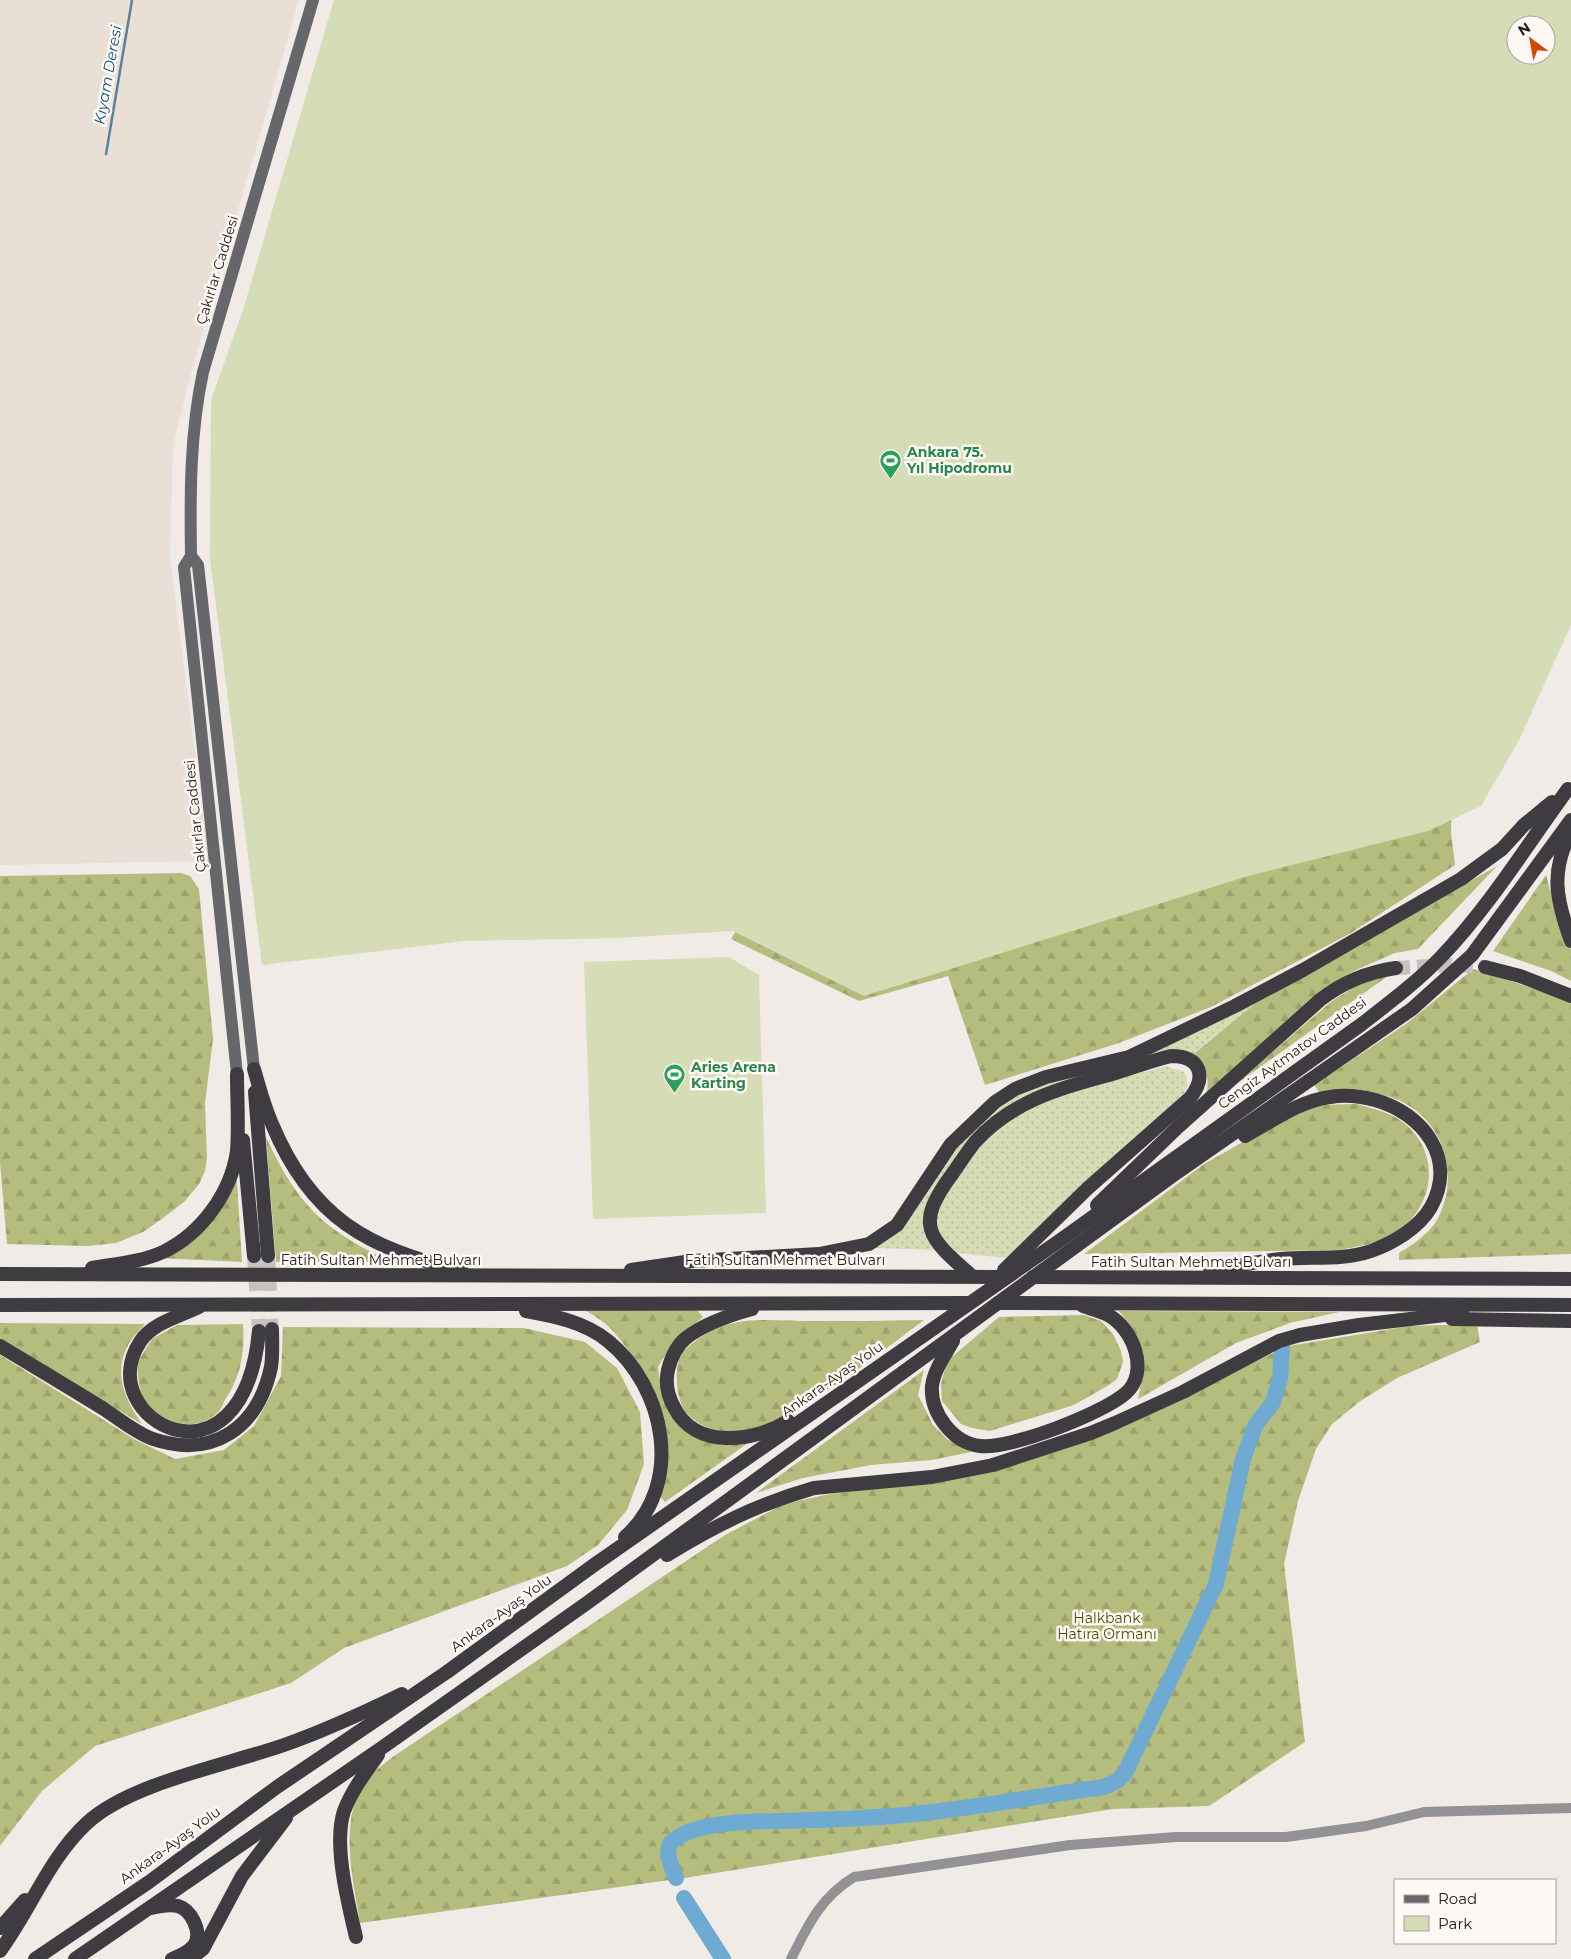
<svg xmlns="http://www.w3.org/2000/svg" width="1571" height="1959" viewBox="0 0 1571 1959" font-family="Montserrat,sans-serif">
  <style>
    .built { fill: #eadfd5 }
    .grass { fill: url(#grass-dots) }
    .forest { fill: url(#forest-firs) }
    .green { fill: #d6dcb6; fill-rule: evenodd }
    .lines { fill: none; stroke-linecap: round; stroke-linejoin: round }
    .stream { stroke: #57819c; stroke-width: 2.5 }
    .river { stroke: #6eaad1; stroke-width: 16 }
    .trunk-tunnel { stroke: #c7c2bf; stroke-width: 14; stroke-dasharray: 14 7; stroke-linecap: butt }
    .minor { stroke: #929194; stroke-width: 10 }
    .secondary { stroke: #67666a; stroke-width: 12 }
    .trunk { stroke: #3e3c40; stroke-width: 14 }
    .labels { text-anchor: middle; stroke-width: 5; stroke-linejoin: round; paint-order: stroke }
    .street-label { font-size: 14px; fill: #22201f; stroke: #fef9f4 }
    .leisure-label { font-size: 14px; font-weight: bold; fill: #27864d; stroke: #fef9f4; text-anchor: start }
    .park-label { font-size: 14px; fill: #4b5003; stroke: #fef9f4 }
    .water-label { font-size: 15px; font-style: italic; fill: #0c577d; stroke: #fef9f4 }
  </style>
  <defs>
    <pattern id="grass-dots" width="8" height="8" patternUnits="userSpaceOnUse" patternTransform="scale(1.25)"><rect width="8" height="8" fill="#d6dcb6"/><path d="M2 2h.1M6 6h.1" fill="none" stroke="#b7bc9c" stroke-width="1.8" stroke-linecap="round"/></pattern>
    <pattern id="forest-firs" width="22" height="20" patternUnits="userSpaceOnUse" patternTransform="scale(1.25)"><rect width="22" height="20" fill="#b5bd7e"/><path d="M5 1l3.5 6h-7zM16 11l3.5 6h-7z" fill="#9ba26c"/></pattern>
  </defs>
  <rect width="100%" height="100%" fill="#f0ebe7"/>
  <path class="built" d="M0 0H299L193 365 173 446 170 558 209 861 0 865Z"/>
  <g class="grass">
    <path d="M1264 996 1194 1054 1187 1052 1035 1093 935 1190C921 1215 921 1224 933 1250L875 1248C913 1228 930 1184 954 1151 971 1127 997 1109 1021 1093Z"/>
    <path d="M1166 1066 1184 1072C1189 1082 1188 1087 1182 1097L1006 1258 956 1253 944 1242 935 1220 942 1198 968 1161 991 1134 1019 1113 1044 1099Z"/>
  </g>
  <g class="forest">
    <path d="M1452 784 1451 833 1455 865 1351 933 1211 1007 1119 1043 985 1085 948 976 859 1001 731 939 776 866Z"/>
    <path d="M1497 866 1418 949 1395 953 1356 970 1321 991 1207 1092C1209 1075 1206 1066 1194 1054L1264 996Z"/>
    <path d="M181 873 190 876 199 889 213 1039 205 1103 207 1158 205 1171 199 1184 185 1201 163 1218 143 1232 116 1243 88 1246 7 1244 0 1163V876Z"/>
    <path d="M1546 875 1558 920 1571 950V981L1551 971 1493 951Z"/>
    <path d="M1473 969 1571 1001V1254L1399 1260V1253C1414 1244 1433 1231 1440 1214 1458 1174 1444 1125 1406 1104 1379 1089 1348 1091 1319 1092L1314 1085 1406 1024Z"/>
    <path d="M1392 973 1232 1087 1332 1001 1362 982Z"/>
    <path d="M1357 1104C1370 1108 1389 1112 1400 1120 1443 1150 1436 1209 1393 1234 1377 1244 1355 1247 1338 1250L1084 1254 1204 1164 1269 1127 1318 1105Z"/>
    <path d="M266 1137C298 1206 324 1230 392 1262H276Z"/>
    <path d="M236 1167 242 1262 158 1258 184 1243Z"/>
    <path d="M696 1309 703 1317 672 1343 658 1367 662 1395 676 1420 719 1441 748 1443 665 1502 660 1496C665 1476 670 1457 667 1435 664 1405 631 1349 610 1328 603 1321 593 1315 585 1310Z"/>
    <path d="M1119 1311 1339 1312 1290 1323 1236 1343 1138 1399C1146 1361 1145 1342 1119 1311Z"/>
    <path d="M1084 1315 1101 1321 1113 1334 1121 1351 1123 1362 1117 1379 1109 1385 1074 1405 990 1431 972 1428 961 1424 942 1401 941 1384 947 1361 999 1317Z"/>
    <path d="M924 1320C882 1351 780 1434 731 1433 715 1433 693 1423 684 1410 676 1396 673 1365 683 1352 689 1345 703 1335 711 1331 740 1315 779 1321 811 1321 849 1321 886 1321 924 1320Z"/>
    <path d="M0 1323 145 1324C140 1331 132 1337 128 1345 113 1374 125 1399 142 1424L0 1340Z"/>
    <path d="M243 1324C245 1352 241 1376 225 1400 223 1404 221 1410 217 1413 195 1434 160 1423 145 1400 138 1390 138 1374 137 1363L152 1339 177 1325Z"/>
    <path d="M1477 1324 1480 1342 1397 1378 1359 1402 1332 1424 1316 1449 1298 1501 1284 1564 1305 1742 1209 1806 1113 1809 684 1878 360 1923C353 1878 335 1810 373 1773 379 1767 387 1762 394 1756L725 1535 784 1504 825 1495 960 1477 1227 1374 1288 1346 1410 1326Z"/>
    <path d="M283 1327 524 1328 585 1342 617 1368 640 1412 644 1464 627 1510 598 1545 567 1566 344 1648 291 1683 95 1746 42 1791 0 1846V1355L134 1439 175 1459 224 1450 254 1426 281 1376Z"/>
    <path d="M924 1370 918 1395 933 1425 948 1440 985 1449 932 1460 871 1465 803 1478 756 1493Z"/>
  </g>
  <g class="green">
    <path d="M334 0H1571V625L1519 740 1481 806 1428 831 1248 876 864 996 733 931 617 938 464 941 262 965 210 559 211 400 243 310ZM1516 25H1546V55H1516Z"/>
    <path d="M729 957 759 975 766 1213 593 1219 584 962Z"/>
  </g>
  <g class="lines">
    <path class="stream" d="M106 154 132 0"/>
    <g class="river">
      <path d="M676 1878C672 1867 663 1851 672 1842 691 1822 752 1821 778 1821 820 1820 862 1819 904 1815 971 1809 1037 1796 1104 1787L1117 1781 1125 1773 1216 1584 1243 1459 1255 1426 1273 1402 1280 1379 1282 1348"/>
      <path d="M684 1898 723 1959"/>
    </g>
    <g class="trunk-tunnel">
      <path d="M1396 968 1450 965 1485 967"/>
      <path d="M254 1256 259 1331"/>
      <path d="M268 1256 272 1329"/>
    </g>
    <path class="minor" d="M791 1959C808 1925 820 1898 854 1877L1070 1845 1176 1837H1286L1366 1826 1424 1812 1571 1808"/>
    <g class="secondary">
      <path d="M191 556C190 494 190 433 203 372L313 0"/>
      <path d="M237 1074 184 567 191 556 198 565 254 1069"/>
    </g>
    <g class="trunk">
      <path d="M1571 831C1550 872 1556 899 1571 941"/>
      <path d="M1485 967 1520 976 1571 996"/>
      <path d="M254 1069C259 1087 264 1106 272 1124 311 1218 367 1248 462 1271"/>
      <path d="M255 1092 268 1256"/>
      <path d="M243 1140 254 1256"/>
      <path d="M1097 1205 1178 1127 1320 1000C1343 982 1367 972 1396 968"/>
      <path d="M92 1268C115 1264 141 1262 163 1252 201 1234 231 1193 237 1151 239 1126 237 1099 237 1074"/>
      <path d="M631 1270 692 1261 819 1254 869 1244 897 1225 951 1144 995 1102 1015 1089 1046 1077 1129 1057 1235 1006 1303 970 1461 879 1502 849 1524 825 1552 802"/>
      <path d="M1210 1271C1233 1267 1257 1261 1281 1259 1310 1256 1343 1261 1371 1251 1393 1243 1419 1228 1431 1207 1458 1158 1422 1113 1375 1100 1360 1096 1346 1094 1330 1097 1299 1101 1273 1121 1245 1136"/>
      <path d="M0 1274 1007 1277"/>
      <path d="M972 1276C927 1237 914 1225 953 1173 960 1163 967 1152 975 1142 1011 1102 1059 1088 1109 1075 1130 1069 1150 1061 1171 1056 1201 1056 1207 1077 1190 1098L1088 1188 1004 1270"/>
      <path d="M1033 1277 1571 1279"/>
      <path d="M998 1303 1571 1305"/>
      <path d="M0 1305 969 1303"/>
      <path d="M199 1307C180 1316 152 1323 140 1342 90 1419 243 1502 259 1331"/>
      <path d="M752 1309C730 1315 705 1323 686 1338 676 1346 671 1358 668 1370 665 1383 668 1396 674 1407 695 1450 754 1442 788 1421"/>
      <path d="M526 1311C554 1316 585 1322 608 1341 665 1387 685 1484 625 1537"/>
      <path d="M1452 1319 1571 1321"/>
      <path d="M953 1341C945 1355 934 1370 932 1386 930 1413 953 1443 980 1446 1011 1449 1102 1414 1126 1393 1150 1372 1133 1328 1108 1315 1100 1311 1091 1309 1083 1306"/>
      <path d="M0 1346C35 1367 70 1388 104 1409 119 1419 136 1433 153 1439 213 1459 258 1428 271 1367 273 1355 272 1341 272 1329"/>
      <path d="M667 1555C716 1525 758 1504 814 1488L932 1477 993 1465 1091 1433 1115 1423 1183 1392 1279 1341 1300 1335 1359 1325 1462 1313"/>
      <path d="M151 1908C159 1906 169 1904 178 1906 191 1910 202 1931 195 1944 190 1952 180 1956 172 1959"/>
      <path d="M0 1928 25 1900"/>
      <path d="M356 1937C348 1903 333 1844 344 1811 352 1790 365 1773 378 1755"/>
      <path d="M0 1951C31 1909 49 1858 87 1823 130 1783 227 1765 284 1745 324 1731 363 1713 402 1694"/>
      <path d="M35 1959 149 1882 277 1787 447 1672 594 1565 1062 1239 1362 1024C1389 1003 1417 982 1441 957 1489 907 1527 845 1568 789"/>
      <path d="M75 1959 383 1747 587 1603 1172 1176 1412 1009 1472 955 1571 820"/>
      <path d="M190 1959 203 1949 242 1876 286 1818"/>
    </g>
  </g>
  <defs>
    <symbol id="stadium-pin" viewBox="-11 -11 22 30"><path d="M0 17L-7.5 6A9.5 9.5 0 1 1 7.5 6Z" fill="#2e9e5b" stroke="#fef9f4"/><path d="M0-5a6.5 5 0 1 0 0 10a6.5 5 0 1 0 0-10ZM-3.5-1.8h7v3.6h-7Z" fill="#fff"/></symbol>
  </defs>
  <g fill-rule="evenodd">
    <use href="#stadium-pin" x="878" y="448" width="25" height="34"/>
    <use href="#stadium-pin" x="662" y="1062" width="25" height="34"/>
  </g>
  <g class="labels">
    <g class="street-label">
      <text transform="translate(217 270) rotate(-73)" y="5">Çakırlar Caddesi</text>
      <text transform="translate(195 816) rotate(-96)" y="5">Çakırlar Caddesi</text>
      <text transform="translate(1292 1053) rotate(-36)" y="5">Cengiz Aytmatov Caddesi</text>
      <text x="381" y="1265">Fatih Sultan Mehmet Bulvarı</text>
      <text x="785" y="1265">Fatih Sultan Mehmet Bulvarı</text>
      <text x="1191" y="1267">Fatih Sultan Mehmet Bulvarı</text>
      <text transform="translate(832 1379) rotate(-35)" y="5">Ankara-Ayaş Yolu</text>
      <text transform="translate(501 1613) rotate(-36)" y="5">Ankara-Ayaş Yolu</text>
      <text transform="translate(170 1845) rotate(-36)" y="5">Ankara-Ayaş Yolu</text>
    </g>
    <g class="leisure-label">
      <text x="907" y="457">Ankara 75.<tspan x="907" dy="16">Yıl Hipodromu</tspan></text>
      <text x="691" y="1072">Aries Arena<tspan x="691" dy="16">Karting</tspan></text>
    </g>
    <g class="park-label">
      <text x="1107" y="1623">Halkbank<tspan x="1107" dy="16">Hatıra Ormanı</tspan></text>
    </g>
    <g class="water-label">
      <text transform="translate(108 75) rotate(-80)" y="5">Kıyam Deresi</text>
    </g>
  </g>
  <rect x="1394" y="1879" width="162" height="65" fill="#fef9f4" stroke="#a6a29f"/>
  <rect x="1404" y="1895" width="25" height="8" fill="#67666a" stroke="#a6a29f"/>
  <text x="1438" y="1904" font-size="15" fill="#22201f">Road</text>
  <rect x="1404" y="1916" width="25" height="15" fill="#d6dcb6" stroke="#a6a29f"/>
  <text x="1438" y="1929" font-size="15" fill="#22201f">Park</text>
  <g transform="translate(1531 40) rotate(328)"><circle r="24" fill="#fef9f4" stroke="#a6a29f"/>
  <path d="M0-4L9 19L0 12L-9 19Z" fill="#cf4a03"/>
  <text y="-8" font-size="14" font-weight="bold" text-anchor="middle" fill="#22201f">N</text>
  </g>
</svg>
